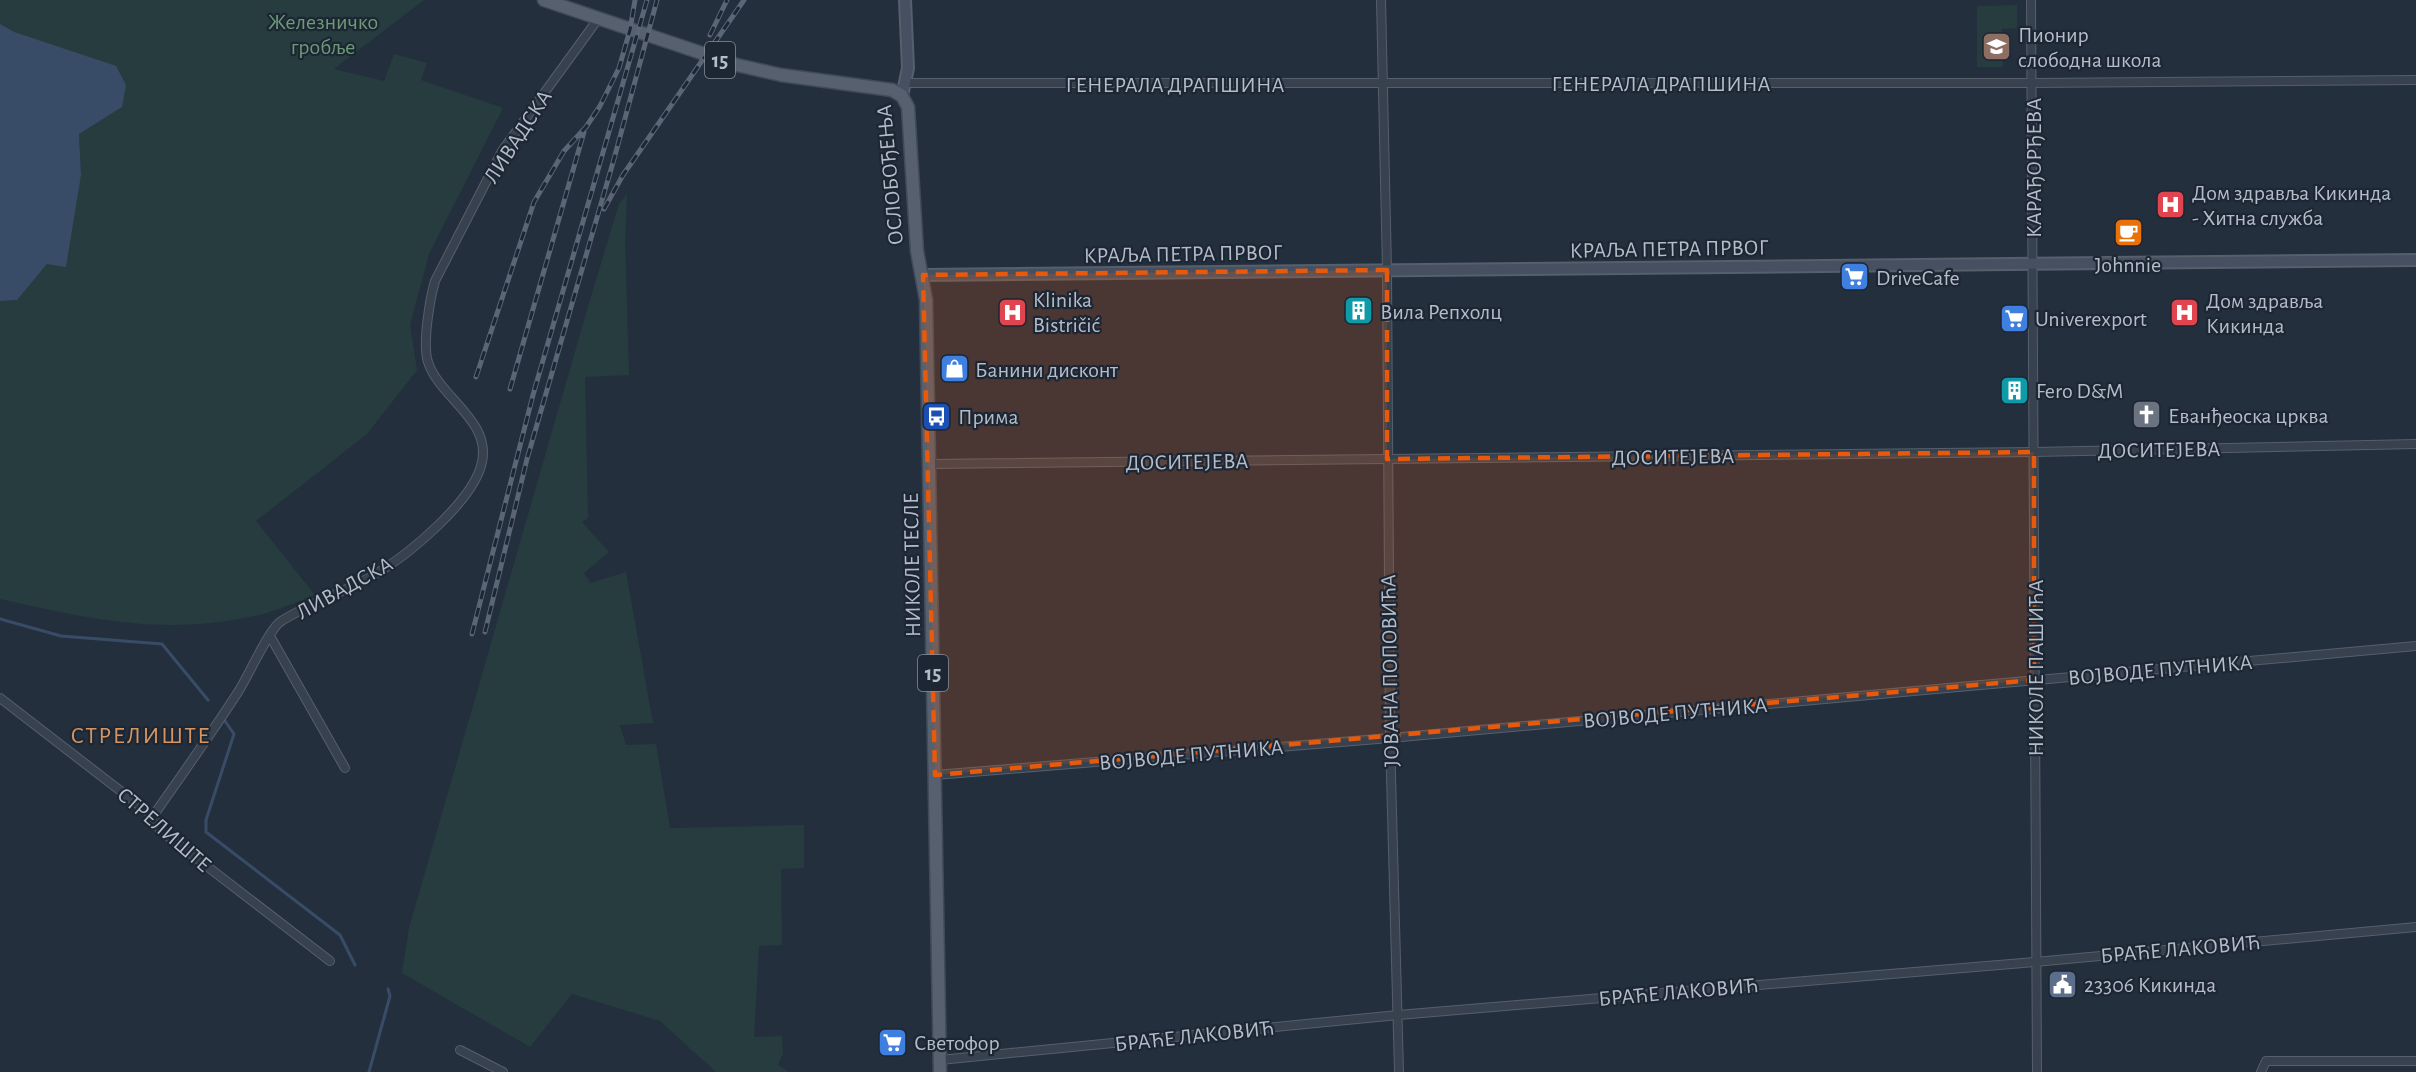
<svg xmlns="http://www.w3.org/2000/svg" width="2416" height="1072" viewBox="0 0 2416 1072" font-family="'Alegreya Sans',sans-serif">
  <style>
    .green { fill: #263c3f }
    .water { fill: #394c67 }
    .lines { fill: none; stroke-linecap: round; stroke-linejoin: round }
    .stream { stroke: #394c67; stroke-width: 3 }
    .street-casing { stroke: #565f6c; stroke-width: 10 }
    .secondary-casing { stroke: #565f6c; stroke-width: 14 }
    .primary-casing { stroke: #414a57; stroke-width: 15 }
    .street { stroke: #38414e; stroke-width: 8 }
    .secondary { stroke: #465061; stroke-width: 10 }
    .primary { stroke: #56606e; stroke-width: 12 }
    .rail-casing { stroke: #5a6575; stroke-width: 5 }
    .rail { stroke: #1d2633; stroke-width: 3; stroke-dasharray: 9; stroke-linecap: butt }
    .marked { fill: #e8590c; fill-opacity: 0.2; stroke: #e8590c; stroke-width: 4.5; stroke-dasharray: 12 8; stroke-linejoin: round }
    .labels { text-anchor: middle; stroke-width: 4.5; stroke-linejoin: round; paint-order: stroke }
    .shield { fill: #1d2633; stroke: #878f9c; stroke-width: 1.5 }
    .shield-label { font-size: 21px; font-weight: bold; fill: #b4bcc9 }
    .park-label { font-size: 22px; fill: #6b9a76; stroke: #1d2633 }
    .poi-label { font-size: 22px; fill: #b4bcc9; stroke: #1d2633; text-anchor: start }
    .street-label { font-size: 22px; fill: #b4bcc9; stroke: #1d2633 }
    .neighbourhood-label { font-size: 24px; letter-spacing: 1.5px; fill: #d59563; stroke: #1d2633 }
  </style>
  <rect width="100%" height="100%" fill="#242f3e"/>
  <g class="green">
    <path d="M0 0H424L334 69 384 81 394 54 427 63 421 80 503 108 429 254 410 325 417 370 367 434 256 521 315 595C295 602 275 612 254 616 162 636 90 619 0 599V301L17 300 47 264 81 175 79 134 122 107 0 24Z"/>
    <path d="M2017 5V28L2002 29 2003 67H1977V6Z"/>
    <path d="M627 194 625 241 629 375 585 377 588 518 582 522 609 552 584 573 590 583 626 572 653 723 620 725 626 745 656 744 670 828 804 825V868L781 869 782 945 759 946 754 1037 782 1036 783 1053 778 1065 789 1072H716L660 1021 572 994 530 1047 402 973 409 928 589 303 619 204Z"/>
  </g>
  <path class="water" d="M0 24 14 32 116 66 126 85 122 107 79 134 81 175 66 267 47 264 17 300 0 301Z"/>
  <g class="lines">
    <g class="stream">
      <path d="M0 619 61 636 162 644 208 700"/>
      <path d="M225 721 234 734 206 820V832L340 935 355 965"/>
      <path d="M369 1072 390 996 388 989"/>
    </g>
    <defs>
      <g id="street">
        <path d="M1381 0 1387 270 1390 738 1399 1072"/>
        <path d="M2031 0 2037 1072"/>
        <path d="M906 83H2033L2416 80"/>
        <path d="M930 464 2034 452 2416 444"/>
        <path d="M270 636 345 768"/>
        <path d="M0 698 153 816 160 830 330 961"/>
        <path d="M935 775 1390 738 2416 646"/>
        <path d="M153 816C182 775 211 734 238 692 248 677 268 631 280 622 307 604 345 592 374 575 407 556 474 501 482 462 491 420 439 397 428 362 422 345 430 298 435 281L502 151 598 19"/>
        <path d="M460 1050 503 1072"/>
        <path d="M940 1060 1398 1015 2023 963 2416 927"/>
        <path d="M2261 1072 2266 1061H2416"/>
      </g>
      <g id="secondary">
        <path d="M902 96 908 68 905 0"/>
        <path d="M923 275 2416 260"/>
      </g>
      <path id="primary" d="M544 0 737 65 781 75 892 90 902 96 908 107 917 251 926 300 940 1072"/>
    </defs>
    <use href="#street" class="street-casing"/>
    <use href="#secondary" class="secondary-casing"/>
    <use href="#primary" class="primary-casing"/>
    <use href="#street" class="street"/>
    <use href="#secondary" class="secondary"/>
    <use href="#primary" class="primary"/>
    <defs>
      <g id="rail">
        <path d="M710 35 727 0"/>
        <path d="M604 209 623 175 744 0"/>
        <path d="M476 377 534 202 564 151 586 127 600 106 619 68 630 30 635 0"/>
        <path d="M510 389 584 132"/>
        <path d="M485 632 527 459 614 159 657 0"/>
        <path d="M472 634 533 395 647 0"/>
      </g>
    </defs>
    <use href="#rail" class="rail-casing"/>
    <use href="#rail" class="rail"/>
  </g>
  <path class="marked" d="M1387 270V459L2034 452V680L935 775 923 275Z"/>
  <defs>
    <symbol id="school-square" viewBox="-11 -11 22 22"><rect x="-9" y="-9" width="18" height="18" rx="4" fill="#8d6e63" stroke="#1d2633"/><path d="M0-5L7-2L0 1L-7-2ZM-4 1L0 2.5L4 1V4Q0 6-4 4Z" fill="#fff"/></symbol>
    <symbol id="hospital-square" viewBox="-11 -11 22 22"><rect x="-9" y="-9" width="18" height="18" rx="4" fill="#e0444e" stroke="#1d2633"/><path d="M-5-5h3v3.5h4V-5h3V5h-3V1.5h-4V5h-3Z" fill="#fff"/></symbol>
    <symbol id="cafe-square" viewBox="-11 -11 22 22"><rect x="-9" y="-9" width="18" height="18" rx="4" fill="#e8710a" stroke="#1d2633"/><path d="M-5.5-4.5H6V0H3Q3 3.5 0 3.5H-2.5Q-5.5 3.5-5.5 0ZM3-3.2v2h1.7v-2ZM-6 4.5H4V6H-6Z" fill="#fff"/></symbol>
    <symbol id="supermarket-square" viewBox="-11 -11 22 22"><rect x="-9" y="-9" width="18" height="18" rx="4" fill="#3f7fe0" stroke="#1d2633"/><path d="M-6-5.5h2.5l.6 2H6L4.5 2H-2.5L-4.4-4H-6ZM-1.5 3.2a1.3 1.3 0 1 0 .1 0ZM3 3.2a1.3 1.3 0 1 0 .1 0Z" fill="#fff"/></symbol>
    <symbol id="building-square" viewBox="-11 -11 22 22"><rect x="-9" y="-9" width="18" height="18" rx="4" fill="#0f9aa8" stroke="#1d2633"/><path d="M-4-6H4V6H1V3H-1V6H-4ZM-2.5-4.3h1.7v1.8h-1.7ZM.8-4.3h1.7v1.8H.8ZM-2.5-1h1.7V.8h-1.7ZM.8-1h1.7V.8H.8Z" fill="#fff"/></symbol>
    <symbol id="shop-square" viewBox="-11 -11 22 22"><rect x="-9" y="-9" width="18" height="18" rx="4" fill="#3f7fe0" stroke="#1d2633"/><path d="M-5-2.5h2.3a2.7 3.5 0 0 1 5.4 0H5L5.5 6h-11ZM-1.5-2.5h3a1.5 2.3 0 0 0-3 0Z" fill="#fff"/></symbol>
    <symbol id="church-square" viewBox="-11 -11 22 22"><rect x="-9" y="-9" width="18" height="18" rx="4" fill="#6b7280" stroke="#1d2633"/><path d="M-1.2-6h2.4v3.5h3.3v2.4h-3.3V6h-2.4V-.1h-3.3v-2.4h3.3Z" fill="#fff"/></symbol>
    <symbol id="bus-square" viewBox="-11 -11 22 22"><rect x="-9" y="-9" width="18" height="18" rx="4" fill="#1a4fb4" stroke="#1d2633"/><path d="M-5-6H5V4H4V6H2V4H-2V6H-4V4H-5ZM-3.5-4V0h7V-4ZM-3.5 1.2v1.5H-2V1.2ZM2 1.2v1.5H3.5V1.2Z" fill="#fff"/></symbol>
    <symbol id="civic-square" viewBox="-11 -11 22 22"><rect x="-9" y="-9" width="18" height="18" rx="4" fill="#5c6f8a" stroke="#1d2633"/><path d="M-.6-6.5H3V-4.5H.6V-3L4-1V1h2V6H-6V1h2V-1L-.6-3ZM-1.2 2.5V6h2.4V2.5Z" fill="#fff"/></symbol>
  </defs>
  <g fill-rule="evenodd">
    <use href="#school-square" x="1980" y="30" width="33" height="33"/>
    <use href="#hospital-square" x="2154" y="188" width="33" height="33"/>
    <use href="#cafe-square" x="2112" y="216" width="33" height="33"/>
    <use href="#supermarket-square" x="1838" y="260" width="33" height="33"/>
    <use href="#building-square" x="1342" y="294" width="33" height="33"/>
    <use href="#hospital-square" x="996" y="296" width="33" height="33"/>
    <use href="#hospital-square" x="2168" y="296" width="33" height="33"/>
    <use href="#supermarket-square" x="1998" y="302" width="33" height="33"/>
    <use href="#shop-square" x="938" y="352" width="33" height="33"/>
    <use href="#building-square" x="1998" y="374" width="33" height="33"/>
    <use href="#church-square" x="2130" y="398" width="33" height="33"/>
    <use href="#bus-square" x="920" y="400" width="33" height="33"/>
    <use href="#civic-square" x="2046" y="968" width="33" height="33"/>
    <use href="#supermarket-square" x="876" y="1026" width="33" height="33"/>
  </g>
  <g class="labels">
    <g class="shield">
      <rect x="705" y="42" width="30" height="36" rx="4.5"/>
      <rect x="918" y="655" width="30" height="36" rx="4.5"/>
    </g>
    <g class="shield-label">
      <text x="720" y="67">15</text>
      <text x="933" y="680">15</text>
    </g>
    <g class="park-label">
      <text x="323" y="29">Железничко<tspan x="323" dy="25">гробље</tspan></text>
    </g>
    <g class="poi-label">
      <text x="2018" y="42">Пионир<tspan x="2018" dy="25">слободна школа</tspan></text>
      <text x="2192" y="200">Дом здравља Кикинда<tspan x="2192" dy="25">- Хитна служба</tspan></text>
      <text x="2128" y="272" text-anchor="middle">Johnnie</text>
      <text x="1876" y="285">DriveCafe</text>
      <text x="1033" y="307">Klinika<tspan x="1033" dy="25">Bistričić</tspan></text>
      <text x="2206" y="308">Дом здравља<tspan x="2206" dy="25">Кикинда</tspan></text>
      <text x="1380" y="319">Вила Репхолц</text>
      <text x="2035" y="326">Univerexport</text>
      <text x="975" y="377">Банини дисконт</text>
      <text x="2036" y="398">Fero D&amp;M</text>
      <text x="2168" y="423">Еванђеоска црква</text>
      <text x="958" y="424">Прима</text>
      <text x="2084" y="992">23306 Кикинда</text>
      <text x="914" y="1050">Светофор</text>
    </g>
    <g class="street-label">
      <text x="1661" y="91">ГЕНЕРАЛА ДРАПШИНА</text>
      <text x="1175" y="92">ГЕНЕРАЛА ДРАПШИНА</text>
      <text transform="translate(517 136) rotate(-57)" y="8">ЛИВАДСКА</text>
      <text transform="translate(2033 168) rotate(-90)" y="8">КАРАЂОРЂЕВА</text>
      <text transform="translate(889 175) rotate(-95)" y="8">ОСЛОБОЂЕЊА</text>
      <text transform="translate(1669 248) rotate(-1)" y="8">КРАЉА ПЕТРА ПРВОГ</text>
      <text transform="translate(1183 253) rotate(-1)" y="8">КРАЉА ПЕТРА ПРВОГ</text>
      <text transform="translate(2159 449) rotate(-1)" y="8">ДОСИТЕЈЕВА</text>
      <text transform="translate(1673 456) rotate(-1)" y="8">ДОСИТЕЈЕВА</text>
      <text transform="translate(1187 461) rotate(-1)" y="8">ДОСИТЕЈЕВА</text>
      <text transform="translate(911 565) rotate(-91)" y="8">НИКОЛЕ ТЕСЛЕ</text>
      <text transform="translate(344 587) rotate(-29)" y="8">ЛИВАДСКА</text>
      <text transform="translate(2035 668) rotate(-90)" y="8">НИКОЛЕ ПАШИЋА</text>
      <text transform="translate(2160 669) rotate(-5)" y="8">ВОЈВОДЕ ПУТНИКА</text>
      <text transform="translate(1389 671) rotate(-91)" y="8">ЈОВАНА ПОПОВИЋА</text>
      <text transform="translate(1675 712) rotate(-5)" y="8">ВОЈВОДЕ ПУТНИКА</text>
      <text transform="translate(1191 754) rotate(-5)" y="8">ВОЈВОДЕ ПУТНИКА</text>
      <text transform="translate(165 829) rotate(41)" y="8">СТРЕЛИШТЕ</text>
      <text transform="translate(2180 948) rotate(-5)" y="8">БРАЋЕ ЛАКОВИЋ</text>
      <text transform="translate(1678 991) rotate(-5)" y="8">БРАЋЕ ЛАКОВИЋ</text>
      <text transform="translate(1194 1035) rotate(-6)" y="8">БРАЋЕ ЛАКОВИЋ</text>
    </g>
    <g class="neighbourhood-label">
      <text x="141" y="743">СТРЕЛИШТЕ</text>
    </g>
  </g>
</svg>
